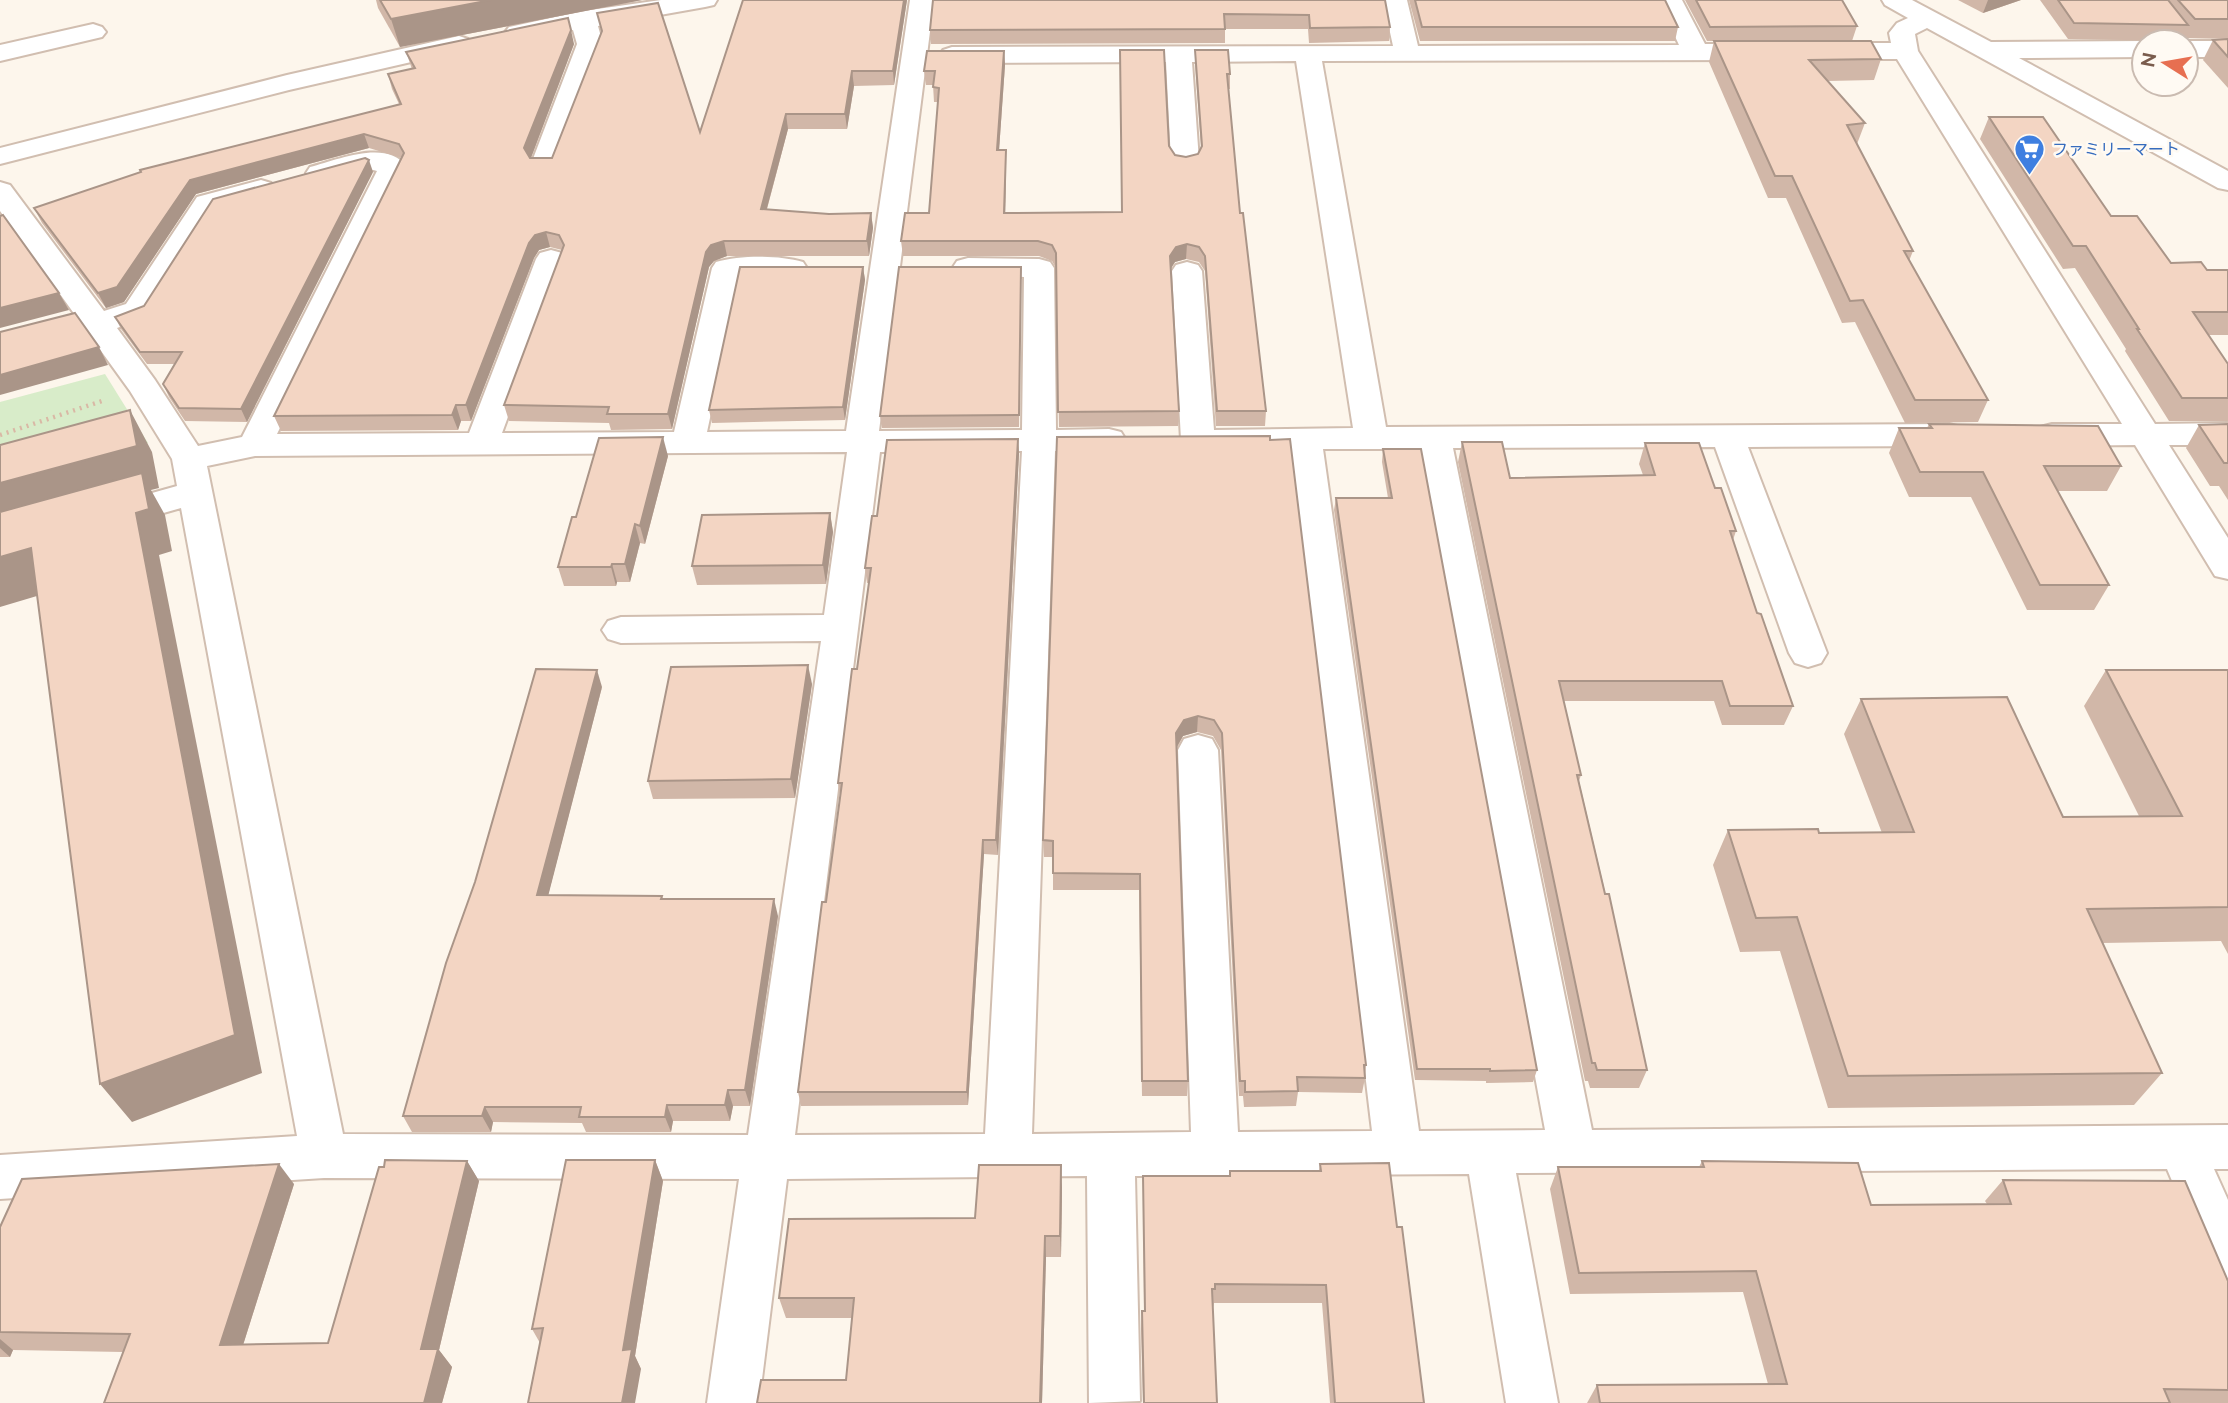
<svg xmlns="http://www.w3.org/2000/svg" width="2228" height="1403" viewBox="0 0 2228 1403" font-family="Raleway,'Noto Sans JP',sans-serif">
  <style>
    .green { fill: #d8ecc9 }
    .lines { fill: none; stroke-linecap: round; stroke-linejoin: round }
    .minor-casing { stroke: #d1beb0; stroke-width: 4 }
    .path { stroke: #d9b8a5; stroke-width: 4.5; stroke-dasharray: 2 5; stroke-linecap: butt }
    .minor { fill: #fff; fill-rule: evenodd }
    .wall { fill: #d1b7a8 }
    .shaded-wall { fill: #aa9588 }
    .building { fill: #f3d5c3; stroke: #aa9588; stroke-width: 2 }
    .labels { text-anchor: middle; stroke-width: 5; stroke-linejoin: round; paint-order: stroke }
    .far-shop-label { font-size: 16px; fill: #366cbe; stroke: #fffaf3; text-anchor: start }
  </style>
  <rect width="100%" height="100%" fill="#fdf6ec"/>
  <path class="green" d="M105 374 148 443 0 487V402Z"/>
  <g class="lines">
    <defs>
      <g id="minor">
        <path d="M661 0H717L714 5 705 7 598 26 603 44 559 164 555 170 545 172 535 170 531 164 577 44 573 30 518 40 509 37 505 32 509 27 583 11Z"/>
        <path d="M910 0H934L879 431 1022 430 1024 277 957 273 953 267 957 261 968 258 1039 259 1050 262 1054 268 1056 430 1109 429 1121 432 1126 440 1121 448 1109 451H1055L1032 1134 1191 1132 1178 750 1184 739 1198 735 1212 739 1218 750 1238 1132 1372 1131 1290 449 1219 450C1208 447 1198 451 1186 448L1181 440 1172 271 1176 265 1187 262 1198 265 1202 271 1214 430 1353 428 1296 61 1192 62 1199 161 1195 167 1185 169 1175 167 1171 161 1166 62 952 63 943 60 939 55 943 50 952 47 1393 46 1383 0H1407L1418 46 1679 45 1658 0H1682L1705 44H1763L1772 47 1776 52 1772 57 1763 60 1322 61 1386 427 1949 424 1961 427 1966 435 1961 443 1949 446 1748 447 1827 653 1821 663 1808 667 1795 663 1789 653 1715 447 1453 448 1592 1130 2228 1125V1169H2214L2228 1200V1280L2211 1273 2167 1169 1516 1173 1558 1403H1506L1469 1174 1135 1176 1140 1401 1089 1403 1087 1176 787 1179 759 1403H707L739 1179 324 1178 0 1199V1155L297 1136 181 508 107 529 95 525 90 517 95 509 177 486 172 459 130 391 0 211V182L10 185 104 311 126 304 197 197 261 180 271 183 275 189 271 195 217 209 148 317 117 328 155 380 198 446 242 437 377 171C355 163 333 185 310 179L306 173 310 167C337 160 387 138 407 167L277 434 469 433 536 259 540 253 551 250 562 253 566 259 502 433 674 432 712 268 716 262C741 255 778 255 803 262L807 268 803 274 792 277H740L707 432 846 431ZM1323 449H1419L1545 1130 1419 1131ZM1022 451 985 1134 795 1135 880 452ZM847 452 824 615 621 617 608 621 602 630 608 639 621 643 821 641 748 1135 343 1134 207 466 255 456Z"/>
        <path d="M1882 0H1912L1991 42 2144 41 2147 42H2144V57L2019 58 2228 171V190L2218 188 1927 28 1915 34 1918 51 2155 424 2228 423V445H2169L2228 538V579L2215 576 2135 445 2052 446 2040 443 2035 435 2040 427 2052 424H2122L1897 59H1823L1814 56 1810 51 1814 46 1823 43H1891L1889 33 1897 23 1908 18 1885 5Z"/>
        <path d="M93 24 102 27 106 32 102 37 0 61V45Z"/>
        <path d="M459 36 468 39 472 44 468 49 289 90 0 164V148L287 75Z"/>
        <path d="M2186 41H2228V57H2186V42H2183Z"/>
      </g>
    </defs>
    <use href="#minor" class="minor-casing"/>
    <path class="path" d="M0 435 102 401"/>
    <use href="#minor" class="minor"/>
  </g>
  <g class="wall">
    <path d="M376 0H642L400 47 378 8Z"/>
    <path d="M743 0H907L894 85 854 86 847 129H788L767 209 829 214 871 213 873 228 869 256H727L714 261 709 267 672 429 611 430 609 423 509 421 504 405 562 250 550 247 539 250 534 258 471 421H461L458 430 281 431 274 416 402 158 369 148 196 194 124 302 106 308 42 223 34 208 399 104 392 89 388 74 412 69 406 52 574 44 531 158H552L602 32 597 13 700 132Z"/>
    <path d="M1385 0 1390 27 1389 41 1309 43 1308 29H1225V43L931 44 930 30Z"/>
    <path d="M1409 0H1665L1678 27 1675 41H1420Z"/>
    <path d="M1685 0H1842L1857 26 1852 41H1707Z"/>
    <path d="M1958 0H2021L1983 13Z"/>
    <path d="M2040 0H2228V39L2185 38 2183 35 2180 41 2068 39Z"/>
    <path d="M2228 39V88L2203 60 2213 40Z"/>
    <path d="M1714 41 1881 59 1874 80 1827 81 1865 123 1857 144 1913 251 1909 261 1988 400 1978 422 1905 423 1855 322 1842 323 1786 198H1768L1709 62Z"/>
    <path d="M1195 50 1230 74V89H1228L1240 213 1266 411 1265 426H1216L1205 271 1199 262 1186 259 1175 262 1171 269 1179 411 1178 426 1059 427 1056 268 1052 261 1039 256H903L901 241 929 213 938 102H934L933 85H926L924 71 1004 51 1005 65 999 150H1006L1005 213 1122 212 1169 146 1175 155 1186 157 1198 154 1201 148 1195 65Z"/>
    <path d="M1989 117 2171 263 2207 270H2228V335H2208L2228 364V421H2169L2125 351 2126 349 2075 268 2063 269 1980 139Z"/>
    <path d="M373 172 247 422 185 421 169 397 163 384 174 364H147L121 329 115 317 144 306Z"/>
    <path d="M863 267 865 280 845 420 712 423 709 410Z"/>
    <path d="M1021 267 1019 427 882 428 880 416Z"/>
    <path d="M1929 424 2121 466 2107 491H2058L2109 585 2094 610H2027L1971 497H1909L1889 453 1899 428H1927Z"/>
    <path d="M2228 424V500L2219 486H2210L2186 448 2199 425Z"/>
    <path d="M1270 436 1366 1065 1365 1078 1362 1093 1298 1092 1296 1106 1244 1107 1243 1096H1239L1221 750 1213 736 1197 732 1183 736 1177 748 1188 1081 1187 1096H1142L1139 890H1053V857H1044L1043 840Z"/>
    <path d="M1018 439 1019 454 998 855 984 854 968 1105 801 1106 798 1092 826 902 840 797 838 783 857 669 869 583H867L865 568 877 516Z"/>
    <path d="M1462 442 1510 478 1643 475 1639 464 1645 443 1715 488 1736 531 1733 540 1757 613 1793 706 1784 725H1722L1714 701H1564L1581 775 1579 781 1647 1070 1639 1088H1590L1588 1081H1585L1458 462Z"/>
    <path d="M1383 449 1537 1070 1533 1082 1486 1083V1081L1415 1080 1334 510 1336 498H1388L1382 462Z"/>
    <path d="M668 456 645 544 640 543 630 582H617L616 586H564L558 567 576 517Z"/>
    <path d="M830 513 833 532 826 584 697 585 692 566Z"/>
    <path d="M2106 670H2228V954L2221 941 2102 943 2162 1073 2134 1105 1828 1108 1780 951 1740 952 1713 865 1728 830 1819 833H1882L1844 734 1861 699 2063 817 2139 816 2084 706Z"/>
    <path d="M812 684 795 798 653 799 648 781Z"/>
    <path d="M602 687 548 895 662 896 663 899 778 916 750 1106H733L730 1121H673L671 1132H586L582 1123 493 1122 491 1132H412L403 1116Z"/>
    <path d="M655 1160 663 1181 635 1356 641 1369 540 1343 532 1329Z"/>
    <path d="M467 1161 479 1181 439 1350 452 1367 442 1403H104L123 1352 13 1350 10 1357H0V1227L294 1184 243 1345 328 1343Z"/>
    <path d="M1702 1161 1871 1205 1987 1204 1985 1201 2003 1180 2228 1281V1403H1587L1597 1385 1768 1384 1743 1292 1570 1294 1550 1189 1558 1167H1699Z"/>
    <path d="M1320 1164 1397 1227 1424 1403H1330L1322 1303H1214L1213 1308 1217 1403H1143L1141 1329 1142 1311H1144L1143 1176H1229L1230 1171H1319Z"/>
    <path d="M1062 1187 1061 1257H1046L1042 1403H757L846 1380 852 1318H786L779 1298 975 1218Z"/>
  </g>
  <g class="shaded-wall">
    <path d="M491 0H642L400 47 391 19Z"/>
    <path d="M904 0H907L894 85 893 71Z"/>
    <path d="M1988 0H2021L1983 13Z"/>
    <path d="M571 30 574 44 529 163 524 148Z"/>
    <path d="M1004 51 1005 65 998 165 997 150Z"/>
    <path d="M852 71 854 86 847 129 845 114Z"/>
    <path d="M786 114 788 129 763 223 761 209Z"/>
    <path d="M364 134 369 148 196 194 124 302 106 308 98 293 190 180Z"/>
    <path d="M1006 150V165L1005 228 1004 213Z"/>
    <path d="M369 160 373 172 247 422 241 409Z"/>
    <path d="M871 213 873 228 869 256 867 241Z"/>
    <path d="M546 232 550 247 539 250 534 258 471 421 466 405 529 243 535 235Z"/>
    <path d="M724 241 727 256 714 261 709 267 672 429 668 414 706 252 711 245Z"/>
    <path d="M1187 244 1186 259 1175 262 1169 271 1170 256 1176 247Z"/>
    <path d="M863 267 865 280 845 420 843 407Z"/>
    <path d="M59 293 69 310 0 328V308Z"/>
    <path d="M99 347 108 365 0 395V375Z"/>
    <path d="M456 405 461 421 458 430 452 415Z"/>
    <path d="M130 410 152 452 159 488 151 490 165 515 172 551 159 555 262 1073 132 1122 100 1084 136 513 0 532V483Z"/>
    <path d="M663 437 668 456 645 544 640 526Z"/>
    <path d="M1018 439 1019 454 998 855 996 840Z"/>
    <path d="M830 513 833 532 826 584 823 565Z"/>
    <path d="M635 524 640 543 630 582 625 564Z"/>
    <path d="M31 548 57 590 0 607V557Z"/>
    <path d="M612 564 617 582 616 586 611 567Z"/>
    <path d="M808 665 812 684 795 798 791 779Z"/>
    <path d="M597 670 602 687 544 912 537 895Z"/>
    <path d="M1198 716 1197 732 1183 736 1175 750 1176 733 1184 720Z"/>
    <path d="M983 840 984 854 968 1105 967 1092Z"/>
    <path d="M774 899 778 916 750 1106 745 1090Z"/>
    <path d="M728 1090 733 1106 730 1121 725 1105Z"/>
    <path d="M667 1105 673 1121 671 1132 665 1117Z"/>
    <path d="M485 1107 493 1122 491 1132 482 1116Z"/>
    <path d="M655 1160 663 1181 635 1356 641 1369 635 1403H622L623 1350Z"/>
    <path d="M467 1161 479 1181 439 1350 452 1367 442 1403H424L421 1349Z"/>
    <path d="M279 1164 294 1184 237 1364 220 1345Z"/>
    <path d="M1061 1165 1062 1187 1061 1257 1060 1236Z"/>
    <path d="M1045 1236 1046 1257 1042 1403H1040Z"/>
    <path d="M0 1339 13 1350 10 1357 0 1348Z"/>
  </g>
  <g class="building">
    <path d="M380 0H491L391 19Z"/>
    <path d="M743 0H904L893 71H852L845 114H786L761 209 829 214 871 213 867 241H724L711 245 706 252 668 414H607L609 407 504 405 564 245 559 235 546 232 535 235 529 243 466 405H456L452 415 274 416 404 153 399 144 364 134 190 180 117 287 98 293 34 208 141 172 140 170 401 104 388 74 415 68 406 52 568 18 571 30 524 148 530 158H552L602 31 597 13 658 3 700 132Z"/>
    <path d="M933 0H1385L1390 27 1310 28 1309 15 1224 14 1225 29 930 30Z"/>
    <path d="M1415 0H1665L1678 27H1422Z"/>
    <path d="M1696 0H1842L1857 26 1710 27Z"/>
    <path d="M2058 0H2168L2188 25 2074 23Z"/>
    <path d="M2178 0H2228V19H2195Z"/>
    <path d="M2228 39V57L2213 40Z"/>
    <path d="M1714 41H1871L1881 59 1809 60 1865 123 1847 125 1913 251H1904L1988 400H1915L1863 300 1850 301 1792 176H1775Z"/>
    <path d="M1120 50H1164L1169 146 1175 155 1186 157 1198 154 1202 146 1195 50H1228L1230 74H1227L1240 213H1243L1266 411H1217L1205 256 1199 247 1187 244 1176 247 1170 256 1179 411 1058 412 1056 253 1052 245 1038 241H901L905 213H929L939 88 933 87 935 71H924L927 51H1004L997 150H1006L1004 213H1017L1122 212Z"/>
    <path d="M1989 117H2043L2111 216H2137L2171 263 2201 262 2207 270H2228V312H2193L2228 364V398H2182L2137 329H2139L2086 246H2073Z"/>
    <path d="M365 158 369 160 241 409 179 408 163 384 182 352H140L115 317 144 306 213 199Z"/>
    <path d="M3 215 59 293 0 308V216Z"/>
    <path d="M740 267H863L843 407 709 410Z"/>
    <path d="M899 267H1021L1019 415 880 416Z"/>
    <path d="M75 313 99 347 0 375V332Z"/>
    <path d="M130 410 137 446 0 483V445Z"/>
    <path d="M1929 424 2098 426 2121 466H2044L2109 585H2040L1983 472H1920L1899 428H1932Z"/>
    <path d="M2228 424V463H2224L2199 425Z"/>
    <path d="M1270 436V440L1290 439 1366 1065H1364L1365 1078 1297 1077 1298 1091 1245 1092V1081H1240L1222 733 1214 720 1198 716 1184 720 1176 733 1188 1081H1142L1140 874 1053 873V841L1043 840 1057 437Z"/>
    <path d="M663 437 640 526 635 524 625 564H612L611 567H558L572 517H576L599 438Z"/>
    <path d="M1018 439 996 840H983L967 1092H798L822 902H826L842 783H838L852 669H857L871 568H865L872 516H877L887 440Z"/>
    <path d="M1462 442H1502L1510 478 1655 475 1645 443H1699L1715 488H1721L1736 531H1730L1757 613 1761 614 1793 706H1730L1722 681H1559L1581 775H1577L1605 894H1609L1647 1070H1597L1595 1063H1592Z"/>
    <path d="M1383 449H1421L1537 1070 1490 1071V1069H1417L1336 498H1392Z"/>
    <path d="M142 473 149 509 136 513 235 1035 100 1084 31 548 0 557V512Z"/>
    <path d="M830 513 823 565 692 566 702 515Z"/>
    <path d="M808 665 791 779 648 781 671 667Z"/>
    <path d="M536 669 597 670 537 895 662 896 661 899H774L745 1090H728L725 1105H667L665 1117H579L581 1107H485L482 1116H403L446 963 475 882Z"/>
    <path d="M2106 670H2228V907L2087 909 2162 1073 1848 1076 1797 917 1756 918 1728 830 1818 829 1819 833 1914 832 1861 699 2007 697 2063 817 2182 816Z"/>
    <path d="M385 1160 467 1161 421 1349H438L424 1403H104L130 1334 0 1332V1227L22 1179 279 1164 220 1345 328 1343 379 1167H384Z"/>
    <path d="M566 1160H655L623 1350 632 1349 622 1403H528L543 1328 532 1329Z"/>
    <path d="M1702 1161 1858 1163 1871 1205 2011 1204 2003 1180 2185 1181 2228 1281V1390L2164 1389 2170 1403H1600L1597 1385 1787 1384 1756 1271 1579 1273 1558 1167H1704Z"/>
    <path d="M1389 1163 1397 1227H1402L1424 1403H1335L1326 1285 1215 1284V1289H1212L1217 1403H1144L1142 1311H1145L1143 1176H1230V1171H1321L1320 1164Z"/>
    <path d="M979 1165H1061L1060 1236H1045L1040 1403H757L761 1380H846L854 1298H779L789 1219 975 1218Z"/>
  </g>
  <defs>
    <symbol id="supermarket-pin" viewBox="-11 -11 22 30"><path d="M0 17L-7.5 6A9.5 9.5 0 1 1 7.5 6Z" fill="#3f7fe0" stroke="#fffaf3"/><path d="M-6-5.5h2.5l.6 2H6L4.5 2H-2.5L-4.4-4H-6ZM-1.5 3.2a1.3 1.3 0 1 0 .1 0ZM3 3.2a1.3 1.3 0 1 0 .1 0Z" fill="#fff"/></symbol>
  </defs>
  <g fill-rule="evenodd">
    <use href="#supermarket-pin" x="2012" y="132" width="35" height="47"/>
  </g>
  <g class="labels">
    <g class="far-shop-label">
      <text x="2052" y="155">ファミリーマート</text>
    </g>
  </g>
  <g transform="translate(2165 63) rotate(281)"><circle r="33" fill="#fffaf3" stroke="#cabbb1" stroke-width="2"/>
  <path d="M0-5L12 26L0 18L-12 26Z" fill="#e76f51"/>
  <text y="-10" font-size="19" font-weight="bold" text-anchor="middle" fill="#7a5c4d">N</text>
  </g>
</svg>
